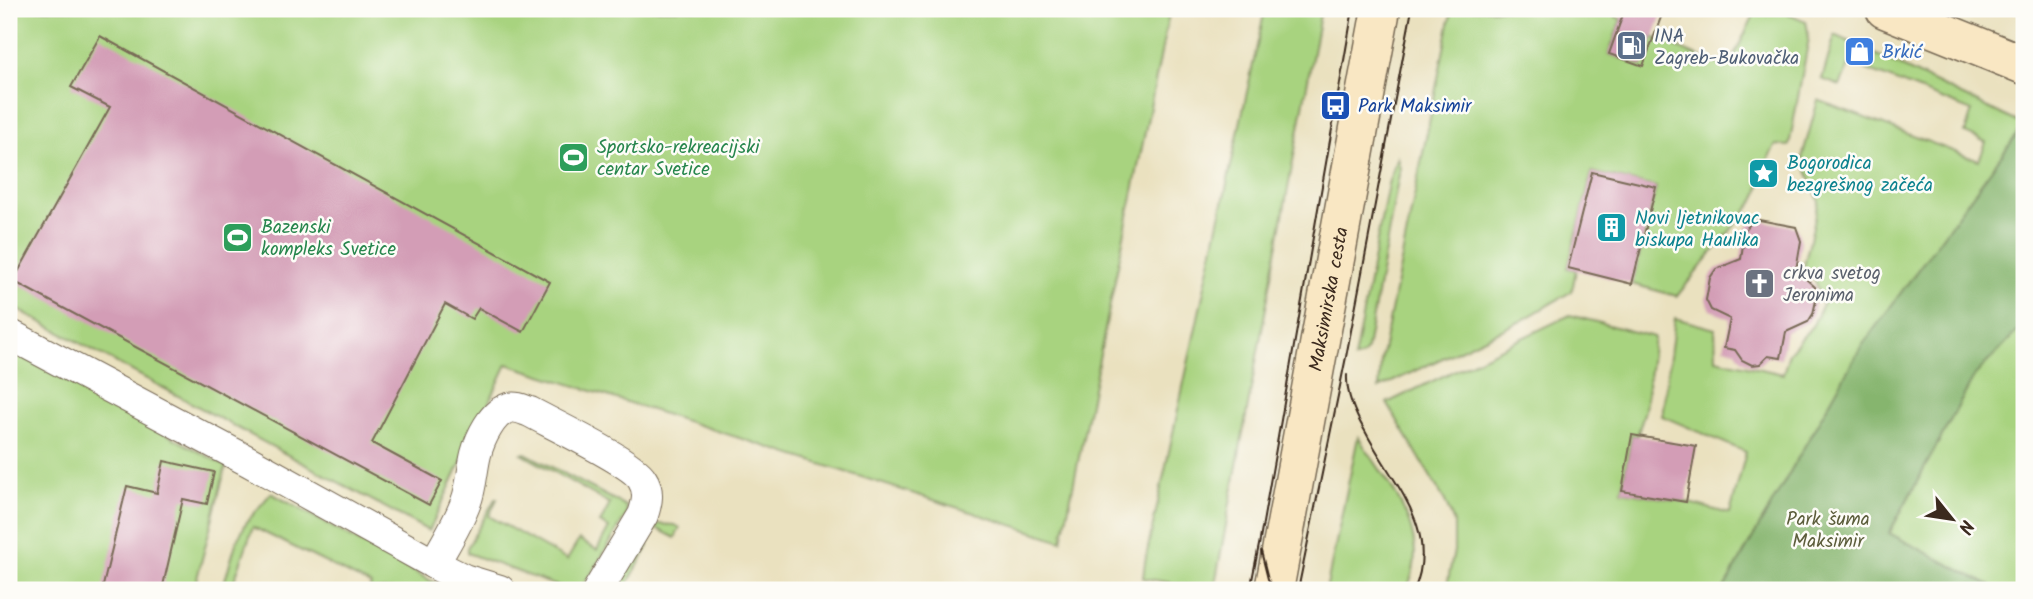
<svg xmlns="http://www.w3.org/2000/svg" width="2033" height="599" viewBox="0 0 2033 599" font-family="Kalam,sans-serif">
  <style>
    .green { fill: #a8d37f; stroke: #727e4e; stroke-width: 2 }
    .forest { fill: #86b56e; stroke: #607046; stroke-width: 2 }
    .building { fill: #d39db6 }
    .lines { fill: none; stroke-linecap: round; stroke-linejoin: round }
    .street-casing { stroke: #786a56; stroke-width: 32 }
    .secondary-casing { stroke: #786a56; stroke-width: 41 }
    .street { stroke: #fff; stroke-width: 30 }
    .secondary { stroke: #f9e7c3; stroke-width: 38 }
    .tram { stroke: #3b2a1e; stroke-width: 2 }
    .labels { text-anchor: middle; stroke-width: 5; stroke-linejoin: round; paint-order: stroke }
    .service-label { font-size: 19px; fill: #4e5e75; stroke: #fdfcf7; text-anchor: start }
    .shop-label { font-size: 19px; fill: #366cbe; stroke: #fdfcf7; text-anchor: start }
    .transit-label { font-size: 19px; fill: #164399; stroke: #fdfcf7; text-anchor: start }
    .leisure-label { font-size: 19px; fill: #27864d; stroke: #fdfcf7; text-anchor: start }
    .culture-label { font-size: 19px; fill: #0d838f; stroke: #fdfcf7; text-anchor: start }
    .worship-label { font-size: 19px; fill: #5b616d; stroke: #fdfcf7; text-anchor: start }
    .street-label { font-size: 19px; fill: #3b2a1e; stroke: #fdfcf7 }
    .park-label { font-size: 19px; fill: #5c5d3b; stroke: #fdfcf7 }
  </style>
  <rect width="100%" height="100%" fill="#fdfcf7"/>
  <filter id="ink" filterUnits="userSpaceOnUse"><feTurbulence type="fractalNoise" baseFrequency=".0143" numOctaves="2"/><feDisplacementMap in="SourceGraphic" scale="14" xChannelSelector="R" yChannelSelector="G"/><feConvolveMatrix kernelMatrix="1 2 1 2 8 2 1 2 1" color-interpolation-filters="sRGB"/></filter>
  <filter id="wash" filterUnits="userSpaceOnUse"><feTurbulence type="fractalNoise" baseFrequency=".00686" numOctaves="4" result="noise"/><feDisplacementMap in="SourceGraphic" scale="28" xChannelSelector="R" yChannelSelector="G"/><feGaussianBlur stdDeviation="1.57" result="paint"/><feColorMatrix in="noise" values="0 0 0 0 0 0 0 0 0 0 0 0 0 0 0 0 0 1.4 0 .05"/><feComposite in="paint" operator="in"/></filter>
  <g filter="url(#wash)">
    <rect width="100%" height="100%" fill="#eae1bf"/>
    <g class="green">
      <path d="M9 9H1170L1062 541 507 364 429 531 9 305Z"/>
      <path d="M1265 9H1321L1214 590 1143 578 1145 562Z"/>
      <path d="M1452 9H1601L1617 14 1616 17 1621 19 1609 54 1642 66 1653 37 1711 62 1729 66 1754 15C1770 2 1790 15 1806 21L1809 38 1789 146 1776 145 1770 155 1756 199 1677 296 1632 284 1656 187 1592 172 1568 268 1576 270 1572 291 1521 321 1379 388 1381 361Z"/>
      <path d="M1835 35 2024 125 1861 347 1723 590H1446L1454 551V523L1445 501 1387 403 1570 315 1654 337 1645 410 1637 436 1632 435 1622 491 1686 502 1730 514 1746 452 1662 416 1675 318 1715 329 1716 359 1783 374 1789 353 1813 325 1823 304 1815 280 1803 270 1819 201 1802 158 1818 100 1979 161 1986 142 1965 133 1972 111 1850 63 1840 86 1822 79Z"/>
      <path d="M1397 157 1400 169 1367 349 1362 356 1354 359 1388 184Z"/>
      <path d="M2024 324V590H1998L1889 534 1975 375Z"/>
      <path d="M9 349 226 466 194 590H9Z"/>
      <path d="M1358 437C1387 482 1435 535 1406 590H1326Z"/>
      <path d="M525 453 626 506 627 514 592 573 581 587 571 589 557 586 467 553V548L495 499H497L489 516 567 560 579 540 597 550 609 528 600 523 610 504 522 454Z"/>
      <path d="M271 493 429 580 453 590H369L371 585 253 527 231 590H222L236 543 246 523Z"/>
      <path d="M656 524 675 525 680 528 675 538 656 528 647 544 649 546 624 590H616Z"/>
    </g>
    <path class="forest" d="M2019 132 2024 134V324L1975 375 1889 533 1998 590H1723L1861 347Z"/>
    <g id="blocks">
      <g class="building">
        <path d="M1625 9H1664L1643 66 1609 54Z"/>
        <path d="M100 36 550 282 523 332 479 308 472 319 445 304 372 443 442 481 429 505 13 281 110 107 71 87Z"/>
        <path d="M1592 172 1656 187 1632 284 1568 268Z"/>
        <path d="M1754 219 1796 227 1801 241 1796 270 1815 287 1817 296 1813 314 1808 322 1786 332 1781 358 1768 356 1760 364 1752 365 1742 360 1735 350 1724 348 1730 319 1711 310 1706 300 1710 278 1716 269 1741 259 1745 230Z"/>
        <path d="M1632 435 1696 446 1686 502 1622 491Z"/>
        <path d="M164 461 214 472 207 504 183 499 162 590H102L127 486 157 493Z"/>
      </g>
    </g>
  </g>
  <g filter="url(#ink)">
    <use href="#blocks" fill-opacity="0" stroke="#786a56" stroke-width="2"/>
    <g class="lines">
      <defs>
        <g id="street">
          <path d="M9 334 250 462 434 564 464 579 500 590"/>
          <path d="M434 564C445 544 458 524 466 502 472 486 472 470 476 454 480 439 492 412 509 408 516 406 524 410 530 412 552 424 632 462 642 479 650 491 647 503 643 515L598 590"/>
        </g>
        <g id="secondary">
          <path d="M1885 9 2024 65"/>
          <path id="s1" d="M1274 590 1381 9"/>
        </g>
      </defs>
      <use href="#street" class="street-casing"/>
      <use href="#secondary" class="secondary-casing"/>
      <use href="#street" class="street"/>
      <use href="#secondary" class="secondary"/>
      <g class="tram">
        <path d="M1347 375C1346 395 1355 414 1365 431 1392 483 1441 529 1414 590"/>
        <path d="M1261 551 1268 579 1275 590"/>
        <path d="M1250 590 1260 540 1353 9"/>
        <path d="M1298 590 1346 357 1412 9"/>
      </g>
    </g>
  </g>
  <defs>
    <symbol id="fuel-square" viewBox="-11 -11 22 22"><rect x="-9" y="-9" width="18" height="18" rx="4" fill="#5c6f8a" stroke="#fdfcf7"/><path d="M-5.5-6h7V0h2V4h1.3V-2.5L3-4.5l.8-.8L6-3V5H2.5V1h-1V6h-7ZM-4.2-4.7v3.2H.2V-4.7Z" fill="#fff"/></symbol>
    <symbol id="shop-square" viewBox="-11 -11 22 22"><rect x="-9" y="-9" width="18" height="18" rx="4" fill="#3f7fe0" stroke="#fdfcf7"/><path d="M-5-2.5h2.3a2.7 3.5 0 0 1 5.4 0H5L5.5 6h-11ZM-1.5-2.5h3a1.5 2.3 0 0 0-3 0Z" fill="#fff"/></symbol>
    <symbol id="bus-square" viewBox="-11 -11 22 22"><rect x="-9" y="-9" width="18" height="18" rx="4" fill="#1a4fb4" stroke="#fdfcf7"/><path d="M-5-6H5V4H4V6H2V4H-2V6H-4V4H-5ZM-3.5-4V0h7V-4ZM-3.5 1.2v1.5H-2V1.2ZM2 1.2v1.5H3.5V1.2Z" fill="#fff"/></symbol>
    <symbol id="stadium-square" viewBox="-11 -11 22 22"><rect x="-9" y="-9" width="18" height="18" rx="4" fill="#2e9e5b" stroke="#fdfcf7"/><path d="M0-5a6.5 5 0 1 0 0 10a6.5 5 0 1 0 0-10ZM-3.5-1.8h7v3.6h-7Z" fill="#fff"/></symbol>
    <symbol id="sight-square" viewBox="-11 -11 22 22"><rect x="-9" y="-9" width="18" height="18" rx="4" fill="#0f9aa8" stroke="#fdfcf7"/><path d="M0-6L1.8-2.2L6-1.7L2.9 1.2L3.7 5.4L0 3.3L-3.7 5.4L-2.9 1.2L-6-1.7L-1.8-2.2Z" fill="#fff"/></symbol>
    <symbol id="building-square" viewBox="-11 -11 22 22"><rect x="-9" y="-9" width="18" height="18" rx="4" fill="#0f9aa8" stroke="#fdfcf7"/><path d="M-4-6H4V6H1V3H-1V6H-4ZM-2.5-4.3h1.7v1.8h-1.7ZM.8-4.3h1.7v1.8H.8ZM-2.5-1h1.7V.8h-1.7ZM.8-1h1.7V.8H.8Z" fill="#fff"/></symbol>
    <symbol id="church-square" viewBox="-11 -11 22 22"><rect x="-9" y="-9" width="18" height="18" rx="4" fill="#6b7280" stroke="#fdfcf7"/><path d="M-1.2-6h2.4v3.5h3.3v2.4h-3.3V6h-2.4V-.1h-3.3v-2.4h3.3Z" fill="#fff"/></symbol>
  </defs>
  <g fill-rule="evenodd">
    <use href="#fuel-square" x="1614" y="28" width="35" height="35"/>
    <use href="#shop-square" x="1842" y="34" width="35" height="35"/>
    <use href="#bus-square" x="1318" y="88" width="35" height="35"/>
    <use href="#stadium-square" x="556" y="140" width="35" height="35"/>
    <use href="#sight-square" x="1746" y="156" width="35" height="35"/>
    <use href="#building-square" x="1594" y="210" width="35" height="35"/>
    <use href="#stadium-square" x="220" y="220" width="35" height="35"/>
    <use href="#church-square" x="1742" y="266" width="35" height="35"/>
  </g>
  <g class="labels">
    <g class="service-label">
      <text x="1654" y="42">INA<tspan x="1654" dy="22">Zagreb-Bukovačka</tspan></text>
    </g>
    <g class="shop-label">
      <text x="1882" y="58">Brkić</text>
    </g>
    <g class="transit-label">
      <text x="1358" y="112">Park Maksimir</text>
    </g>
    <g class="leisure-label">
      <text x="597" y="153">Sportsko-rekreacijski<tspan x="597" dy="22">centar Svetice</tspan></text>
      <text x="261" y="233">Bazenski<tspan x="261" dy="22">kompleks Svetice</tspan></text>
    </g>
    <g class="culture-label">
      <text x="1787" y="169">Bogorodica<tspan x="1787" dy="22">bezgrešnog začeća</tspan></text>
      <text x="1635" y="224">Novi ljetnikovac<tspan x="1635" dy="22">biskupa Haulika</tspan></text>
    </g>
    <g class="worship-label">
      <text x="1783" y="279">crkva svetog<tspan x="1783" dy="22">Jeronima</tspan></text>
    </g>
    <g class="street-label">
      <text dy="7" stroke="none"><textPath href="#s1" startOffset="296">Maksimirska cesta</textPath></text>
    </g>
    <g class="park-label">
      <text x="1828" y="525">Park šuma<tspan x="1828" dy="22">Maksimir</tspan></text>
    </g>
  </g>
  <rect width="2033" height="599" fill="none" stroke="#fdfcf7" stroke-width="35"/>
  <g transform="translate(1952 519) rotate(120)" stroke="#fdfcf7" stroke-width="5" paint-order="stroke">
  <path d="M0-5L12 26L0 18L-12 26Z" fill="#3b2a1e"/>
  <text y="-10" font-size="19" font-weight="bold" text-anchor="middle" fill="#3b2a1e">N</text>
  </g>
</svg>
